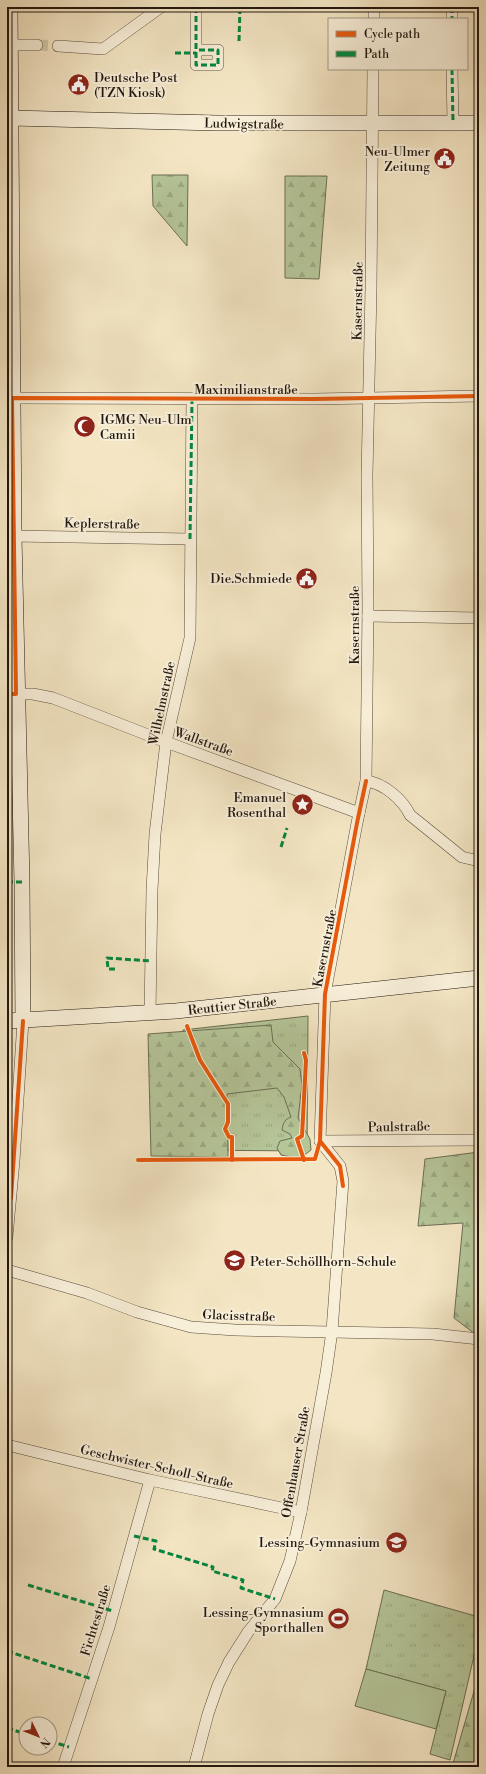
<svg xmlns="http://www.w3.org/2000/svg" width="486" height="1774" viewBox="0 0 486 1774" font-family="'Libre Bodoni',serif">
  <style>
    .grass { fill: url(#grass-tufts); stroke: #6b6e54 }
    .forest { fill: url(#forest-firs); stroke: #6b6e54 }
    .garden { fill: #b5c699; stroke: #6b6e54 }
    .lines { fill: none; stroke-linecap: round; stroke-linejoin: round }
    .street-tunnel { stroke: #d4c7a9; stroke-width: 11; stroke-dasharray: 11 5.5; stroke-linecap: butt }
    .street-casing { stroke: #564b3c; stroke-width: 12 }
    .secondary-casing { stroke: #21170f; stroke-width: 16 }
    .street { stroke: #f8efd9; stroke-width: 11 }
    .secondary { stroke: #f8efd9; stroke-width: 15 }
    .quiet { stroke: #00873e; stroke-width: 3; stroke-dasharray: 6 3; stroke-linecap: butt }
    .cycleway-casing { stroke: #f8efd9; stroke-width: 6 }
    .cycleway { stroke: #e8590c; stroke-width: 4 }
    .labels { text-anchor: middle; stroke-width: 4; stroke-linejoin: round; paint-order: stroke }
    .poi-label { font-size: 13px; fill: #21170f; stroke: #f8efd9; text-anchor: end }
    .street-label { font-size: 13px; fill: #21170f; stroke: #f8efd9 }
  </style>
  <defs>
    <pattern id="grass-tufts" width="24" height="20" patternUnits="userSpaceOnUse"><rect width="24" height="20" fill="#b5c699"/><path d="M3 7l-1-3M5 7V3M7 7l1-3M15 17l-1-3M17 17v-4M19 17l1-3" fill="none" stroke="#9ba983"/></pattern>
    <pattern id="forest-firs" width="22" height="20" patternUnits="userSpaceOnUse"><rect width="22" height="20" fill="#b5c699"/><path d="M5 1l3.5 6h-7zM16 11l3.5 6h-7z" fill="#9ba983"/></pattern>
  </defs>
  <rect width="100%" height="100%" fill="#f4e6c4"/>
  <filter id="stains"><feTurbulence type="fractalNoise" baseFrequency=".005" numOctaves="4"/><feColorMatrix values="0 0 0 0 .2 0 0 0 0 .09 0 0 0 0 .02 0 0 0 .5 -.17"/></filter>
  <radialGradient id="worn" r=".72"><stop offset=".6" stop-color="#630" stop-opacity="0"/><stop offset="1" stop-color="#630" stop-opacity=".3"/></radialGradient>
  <g class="grass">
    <path d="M308 1016 307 1151 183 1150V1030Z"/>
    <path d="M384 1590 479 1617V1634L450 1760 430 1754 446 1691 366 1669Z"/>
  </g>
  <g class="forest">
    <path d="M152 175H188L187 246 153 206Z"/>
    <path d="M285 176H327L319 279 285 278Z"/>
    <path d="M271 1025 273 1042 300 1069 302 1085 298 1118 310 1139 311 1150C300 1159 296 1158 281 1155L277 1148 280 1141 292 1138 290 1134 282 1130C283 1123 285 1119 291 1117L284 1097 277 1088 227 1094 228 1157 151 1156 148 1034Z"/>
    <path d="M479 1152V1337L454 1318 463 1223 418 1226 425 1159Z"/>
    <path d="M479 1674V1767H452Z"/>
  </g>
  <path class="garden" d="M366 1669 446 1691 436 1729 355 1706Z"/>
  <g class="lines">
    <path class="street-tunnel" d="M37 45 58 46"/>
    <defs>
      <g id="street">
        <path d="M196 7V65H218V50H196"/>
        <path d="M452 7V19"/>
        <path d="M374 19V7"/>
        <path d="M10 45H37"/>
        <path d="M58 46 103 49 161 7"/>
        <path d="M452 69 453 123"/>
        <path d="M12 398 314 399 479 396"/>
        <path d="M14 536 190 539"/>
        <path d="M368 616 479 618"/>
        <path d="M7 694H33L53 698 166 742 359 813"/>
        <path d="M366 781C384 783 403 800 410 815L462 857 479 861"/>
        <path d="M150 1013 152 890 155 834 166 742 190 638 192 399"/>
        <path d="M320 1141 479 1140"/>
        <path d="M7 1237 14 1161 23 1021"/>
        <path d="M7 1270 87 1293 137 1312 191 1327 235 1330 433 1334 479 1339"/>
        <path d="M7 1445 150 1480 301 1512"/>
        <path d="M63 1767 109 1627 150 1480"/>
        <path d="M194 1767 208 1714 218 1685 229 1662 248 1632 275 1599 290 1561 301 1512 326 1373 332 1331 343 1181 340 1166 320 1141 325 994 357 823 366 781 368 608 367 475 371 289 373 69"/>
      </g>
      <g id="secondary">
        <path d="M10 7 14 536 22 882 23 1021"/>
        <path d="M10 118 217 123H479"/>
        <path d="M7 1021 176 1011 479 978"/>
      </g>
    </defs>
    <use href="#street" class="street-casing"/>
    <use href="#secondary" class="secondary-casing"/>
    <use href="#street" class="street"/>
    <use href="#secondary" class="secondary"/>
    <g class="quiet">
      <path d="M196 7V65H218V50H196"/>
      <path d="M452 7V19"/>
      <path d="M239 41 240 7"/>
      <path d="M175 53H196"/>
      <path d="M452 69 453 123"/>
      <path d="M190 539 192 399"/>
      <path d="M281 847 287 828"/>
      <path d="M7 882H22"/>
      <path d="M115 969H108L107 958 151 961"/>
      <path d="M134 1536 156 1541 154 1549 213 1567 212 1571 243 1580 241 1588 275 1599"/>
      <path d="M28 1585 113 1611"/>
      <path d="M7 1651 92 1679"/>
      <path d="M7 1728 26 1734"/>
      <path d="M50 1741 69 1747"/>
    </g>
    <defs>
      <g id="cycleway">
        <path d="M7 694H16L12 398 314 399 479 396"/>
        <path d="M187 1026 200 1060 228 1104V1122L225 1129 229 1137H232V1160"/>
        <path d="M320 1141 340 1166 343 1186"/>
        <path d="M138 1160 315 1159 320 1141 325 994 357 823 366 781"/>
        <path d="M304 1160 297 1139 302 1136 306 1060 304 1053"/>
        <path d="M11 1198 23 1021"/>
      </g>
    </defs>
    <use href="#cycleway" class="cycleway-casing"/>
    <use href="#cycleway" class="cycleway"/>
  </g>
  <defs>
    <symbol id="civic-disc" viewBox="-11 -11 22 22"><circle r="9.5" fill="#8f2418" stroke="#f8efd9"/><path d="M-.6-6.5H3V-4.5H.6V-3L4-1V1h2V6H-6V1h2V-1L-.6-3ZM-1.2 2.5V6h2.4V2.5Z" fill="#fff"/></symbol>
    <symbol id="mosque-disc" viewBox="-11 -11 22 22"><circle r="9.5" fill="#8f2418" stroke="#f8efd9"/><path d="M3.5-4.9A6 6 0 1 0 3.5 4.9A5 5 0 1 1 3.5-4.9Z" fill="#fff"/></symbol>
    <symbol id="sight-disc" viewBox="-11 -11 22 22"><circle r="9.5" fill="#8f2418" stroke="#f8efd9"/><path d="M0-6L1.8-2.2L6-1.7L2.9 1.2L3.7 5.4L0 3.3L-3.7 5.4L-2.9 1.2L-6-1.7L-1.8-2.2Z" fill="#fff"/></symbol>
    <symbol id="school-disc" viewBox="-11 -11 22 22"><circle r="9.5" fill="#8f2418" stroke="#f8efd9"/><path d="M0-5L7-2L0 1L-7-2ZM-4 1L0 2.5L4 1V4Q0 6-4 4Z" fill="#fff"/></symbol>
    <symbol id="stadium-disc" viewBox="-11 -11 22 22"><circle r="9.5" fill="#8f2418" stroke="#f8efd9"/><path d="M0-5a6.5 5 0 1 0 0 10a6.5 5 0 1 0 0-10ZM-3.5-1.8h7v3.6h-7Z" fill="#fff"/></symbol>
  </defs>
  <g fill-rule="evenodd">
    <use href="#civic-disc" x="66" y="72" width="25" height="25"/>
    <use href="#civic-disc" x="432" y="146" width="25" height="25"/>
    <use href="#mosque-disc" x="72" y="414" width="25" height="25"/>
    <use href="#civic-disc" x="294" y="566" width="25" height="25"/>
    <use href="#sight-disc" x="290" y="792" width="25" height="25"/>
    <use href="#school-disc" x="222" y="1248" width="25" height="25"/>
    <use href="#school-disc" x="384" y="1530" width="25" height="25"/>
    <use href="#stadium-disc" x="326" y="1606" width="25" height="25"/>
  </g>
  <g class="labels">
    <g class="poi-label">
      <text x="94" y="82" text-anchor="start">Deutsche Post<tspan x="94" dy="15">(TZN Kiosk)</tspan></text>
      <text x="430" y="156">Neu-Ulmer<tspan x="430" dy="15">Zeitung</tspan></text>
      <text x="100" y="424" text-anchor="start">IGMG Neu-Ulm<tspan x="100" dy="15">Camii</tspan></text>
      <text x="292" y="583">Die.Schmiede</text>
      <text x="286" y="802">Emanuel<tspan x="286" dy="15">Rosenthal</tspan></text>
      <text x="250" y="1266" text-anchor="start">Peter-Schöllhorn-Schule</text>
      <text x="380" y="1547">Lessing-Gymnasium</text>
      <text x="324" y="1617">Lessing-Gymnasium<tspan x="324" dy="15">Sporthallen</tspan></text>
    </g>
    <g class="street-label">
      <text transform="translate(244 123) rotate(1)" y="5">Ludwigstraße</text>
      <text transform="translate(357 301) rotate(-89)" y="5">Kasernstraße</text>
      <text x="246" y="394">Maximilianstraße</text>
      <text transform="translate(102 523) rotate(1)" y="5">Keplerstraße</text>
      <text transform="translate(354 625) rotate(-90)" y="5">Kasernstraße</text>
      <text transform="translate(161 703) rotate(-78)" y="5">Wilhelmstraße</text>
      <text transform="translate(204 741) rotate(20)" y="5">Wallstraße</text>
      <text transform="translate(324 948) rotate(-79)" y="5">Kasernstraße</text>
      <text transform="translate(232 1005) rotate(-6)" y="5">Reuttier Straße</text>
      <text transform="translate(399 1126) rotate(-1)" y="5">Paulstraße</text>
      <text transform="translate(239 1315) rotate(2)" y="5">Glacisstraße</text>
      <text transform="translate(295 1462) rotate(-80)" y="5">Offenhauser Straße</text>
      <text transform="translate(157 1466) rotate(13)" y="5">Geschwister-Scholl-Straße</text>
      <text transform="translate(95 1620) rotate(-73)" y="5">Fichtestraße</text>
    </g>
  </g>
  <rect width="486" height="1774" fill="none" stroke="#f4e6c4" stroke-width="24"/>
  <rect x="8" y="8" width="470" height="1758" fill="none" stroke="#21170f" stroke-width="2"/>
  <rect x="12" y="12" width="462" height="1750" fill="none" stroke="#21170f"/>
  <rect x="328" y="18" width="140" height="52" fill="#f8efd9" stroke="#a29988"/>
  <rect x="336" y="31" width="20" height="6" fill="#e8590c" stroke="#a29988"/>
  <text x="364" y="38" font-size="12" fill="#21170f">Cycle path</text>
  <rect x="336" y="51" width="20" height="6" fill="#00873e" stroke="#a29988"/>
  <text x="364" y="58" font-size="12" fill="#21170f">Path</text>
  <g transform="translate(38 1736) rotate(133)"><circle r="19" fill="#f8efd9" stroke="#a29988"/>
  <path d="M0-3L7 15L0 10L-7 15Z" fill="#8f2418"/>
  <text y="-6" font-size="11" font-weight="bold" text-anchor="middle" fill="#21170f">N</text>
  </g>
  <rect width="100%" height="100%" filter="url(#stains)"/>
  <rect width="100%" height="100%" fill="url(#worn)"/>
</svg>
